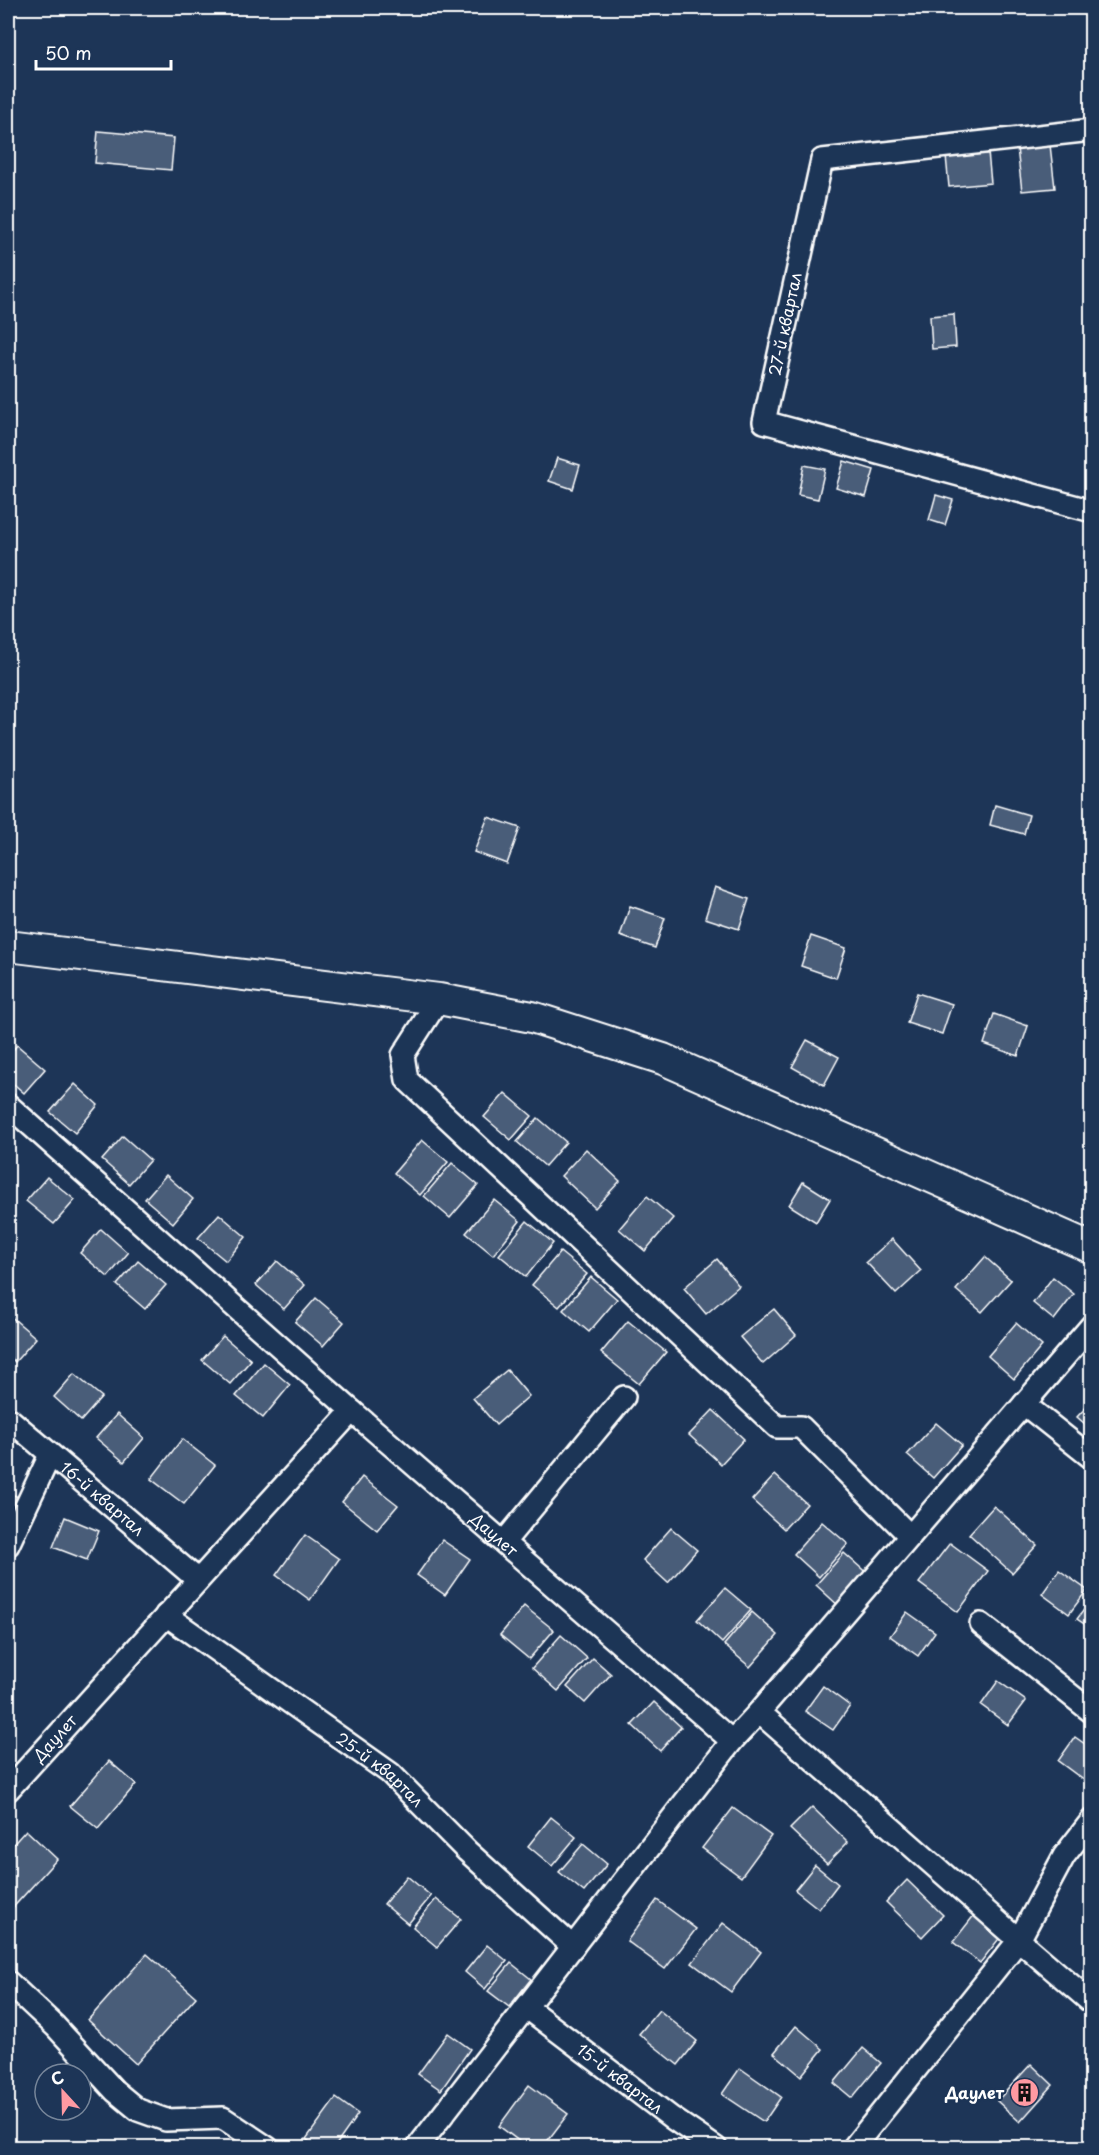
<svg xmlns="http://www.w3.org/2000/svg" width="1099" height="2155" viewBox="0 0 1099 2155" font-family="'Playpen Sans',sans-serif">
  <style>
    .building { fill: #4a5d79; stroke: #fff; stroke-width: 1.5 }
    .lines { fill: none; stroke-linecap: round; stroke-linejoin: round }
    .street-casing { stroke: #fff; stroke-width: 26 }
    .secondary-casing { stroke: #fff; stroke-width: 34 }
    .street { stroke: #1d3557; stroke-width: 21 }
    .secondary { stroke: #1d3557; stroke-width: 30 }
    .labels { text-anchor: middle; stroke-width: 4.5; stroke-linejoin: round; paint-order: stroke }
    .street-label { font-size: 16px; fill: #fff; stroke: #1d3557 }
    .poi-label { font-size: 16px; font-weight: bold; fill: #fff; stroke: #1d3557; text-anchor: end }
  </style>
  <rect width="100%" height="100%" fill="#1d3557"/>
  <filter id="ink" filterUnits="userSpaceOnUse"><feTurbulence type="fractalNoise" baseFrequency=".0167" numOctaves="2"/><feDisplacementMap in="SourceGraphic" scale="12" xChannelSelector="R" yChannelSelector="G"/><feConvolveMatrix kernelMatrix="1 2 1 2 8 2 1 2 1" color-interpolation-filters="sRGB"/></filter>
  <g filter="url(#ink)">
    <g class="building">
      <path d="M98 131 174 138 171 170 95 163Z"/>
      <path d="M1050 145 1055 188 1022 191 1017 148Z"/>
      <path d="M988 152 991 183 949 187 946 156Z"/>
      <path d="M954 314 956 347 932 349 930 316Z"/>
      <path d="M557 458 580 465 573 489 549 481Z"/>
      <path d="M844 461 874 470 866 497 836 488Z"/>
      <path d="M804 465 825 469 818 499 798 495Z"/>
      <path d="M936 495 953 500 945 525 929 520Z"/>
      <path d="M995 805 1029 815 1024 834 990 825Z"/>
      <path d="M488 817 520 828 507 864 474 852Z"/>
      <path d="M715 887 749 899 739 929 705 918Z"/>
      <path d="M630 906 665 918 655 948 620 936Z"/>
      <path d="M811 936 846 948 836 978 801 966Z"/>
      <path d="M917 993 952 1004 942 1034 907 1023Z"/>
      <path d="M994 1014 1028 1026 1018 1056 984 1044Z"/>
      <path d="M807 1040 839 1057 824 1085 792 1067Z"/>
      <path d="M17 1045 45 1069 24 1093 8 1079V1056Z"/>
      <path d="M75 1084 98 1105 75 1133 50 1112Z"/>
      <path d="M505 1093 532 1116 511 1140 484 1117Z"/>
      <path d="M538 1118 566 1142 545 1166 517 1142Z"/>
      <path d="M123 1136 150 1160 129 1184 102 1160Z"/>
      <path d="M422 1140 448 1162 420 1195 394 1173Z"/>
      <path d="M586 1149 620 1181 595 1208 561 1176Z"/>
      <path d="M452 1163 478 1185 450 1218 424 1196Z"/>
      <path d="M166 1175 193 1199 173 1223 145 1199Z"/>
      <path d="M47 1177 75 1200 54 1224 26 1201Z"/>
      <path d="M803 1182 830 1199 816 1222 789 1205Z"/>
      <path d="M647 1196 673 1218 645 1251 619 1229Z"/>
      <path d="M494 1200 520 1221 493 1255 466 1233Z"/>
      <path d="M219 1214 246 1237 226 1261 198 1238Z"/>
      <path d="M527 1221 553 1243 526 1277 499 1255Z"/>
      <path d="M101 1229 128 1253 108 1277 80 1253Z"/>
      <path d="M892 1239 921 1271 896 1294 866 1262Z"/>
      <path d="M560 1252 587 1274 559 1307 532 1285Z"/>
      <path d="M985 1257 1011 1280 982 1312 956 1290Z"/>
      <path d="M717 1259 739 1286 706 1314 684 1288Z"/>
      <path d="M138 1261 166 1285 145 1309 117 1285Z"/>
      <path d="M277 1261 305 1285 284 1309 256 1285Z"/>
      <path d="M591 1277 617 1299 589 1332 563 1310Z"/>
      <path d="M1053 1277 1074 1294 1054 1320 1033 1303Z"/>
      <path d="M316 1298 344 1322 323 1346 295 1322Z"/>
      <path d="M774 1309 796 1335 763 1364 740 1337Z"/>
      <path d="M8 1314 36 1338 15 1362 8 1355Z"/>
      <path d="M628 1321 666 1352 639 1384 601 1353Z"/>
      <path d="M1016 1323 1042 1346 1014 1379 988 1356Z"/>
      <path d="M223 1336 251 1360 230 1384 202 1360Z"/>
      <path d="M264 1363 290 1385 263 1418 236 1396Z"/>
      <path d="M507 1370 529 1396 496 1425 473 1398Z"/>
      <path d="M74 1374 102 1397 81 1421 54 1397Z"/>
      <path d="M1092 1401V1430L1077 1417Z"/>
      <path d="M713 1410 744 1439 721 1464 689 1435Z"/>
      <path d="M117 1414 144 1438 124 1462 96 1438Z"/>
      <path d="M936 1423 962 1445 933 1478 907 1455Z"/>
      <path d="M182 1439 215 1465 184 1504 151 1479Z"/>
      <path d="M775 1475 807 1504 784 1529 752 1500Z"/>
      <path d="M362 1477 398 1505 377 1530 342 1502Z"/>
      <path d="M8 1492 24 1500 8 1531Z"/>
      <path d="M994 1506 1037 1545 1012 1573 969 1534Z"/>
      <path d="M65 1517 99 1531 87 1560 53 1547Z"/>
      <path d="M822 1522 848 1544 819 1577 794 1554Z"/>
      <path d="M671 1528 697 1550 668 1583 643 1560Z"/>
      <path d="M305 1535 339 1559 310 1600 276 1575Z"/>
      <path d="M442 1540 470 1559 445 1595 417 1575Z"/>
      <path d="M950 1543 988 1571 958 1612 919 1583Z"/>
      <path d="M844 1553 870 1576 841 1608 816 1585Z"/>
      <path d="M1059 1570 1087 1590 1069 1614 1042 1594Z"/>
      <path d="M725 1588 751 1610 722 1643 697 1620Z"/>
      <path d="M1092 1599V1629L1077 1619Z"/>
      <path d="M524 1606 554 1630 529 1659 500 1635Z"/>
      <path d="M752 1612 778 1635 750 1667 724 1645Z"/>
      <path d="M907 1612 935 1632 918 1656 890 1636Z"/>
      <path d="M561 1635 587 1658 558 1691 532 1668Z"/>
      <path d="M593 1658 611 1674 585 1703 567 1687Z"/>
      <path d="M998 1681 1026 1701 1008 1725 981 1705Z"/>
      <path d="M823 1686 850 1706 833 1730 805 1711Z"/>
      <path d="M654 1702 681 1727 660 1751 632 1725Z"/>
      <path d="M1075 1737 1092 1749V1773L1085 1781 1058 1761Z"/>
      <path d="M109 1761 136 1784 98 1829 70 1806Z"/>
      <path d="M812 1807 848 1842 827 1864 790 1829Z"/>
      <path d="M733 1808 771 1836 741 1877 702 1848Z"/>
      <path d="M551 1817 576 1837 552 1866 528 1846Z"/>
      <path d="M26 1830 57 1859 8 1913V1850Z"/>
      <path d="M583 1844 607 1864 584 1892 559 1872Z"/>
      <path d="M815 1865 838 1884 819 1909 795 1890Z"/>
      <path d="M407 1876 431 1896 408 1924 384 1904Z"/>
      <path d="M907 1880 943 1915 922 1937 886 1902Z"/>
      <path d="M436 1899 461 1919 437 1947 413 1927Z"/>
      <path d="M657 1900 696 1929 665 1969 627 1941Z"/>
      <path d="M975 1914 1002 1935 980 1963 953 1942Z"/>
      <path d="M723 1923 761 1952 731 1992 692 1963Z"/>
      <path d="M487 1945 507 1961 485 1989 465 1972Z"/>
      <path d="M147 1954 196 1997 136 2064 88 2020Z"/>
      <path d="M511 1963 531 1979 509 2007 488 1991Z"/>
      <path d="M659 2010 697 2041 678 2065 639 2034Z"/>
      <path d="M796 2026 823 2049 801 2076 774 2053Z"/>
      <path d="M448 2033 470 2049 441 2090 418 2074Z"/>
      <path d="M863 2048 881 2063 852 2098 834 2083Z"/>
      <path d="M1092 2053V2070L1083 2062Z"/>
      <path d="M1031 2064 1053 2085 1020 2122 997 2101Z"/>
      <path d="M740 2068 781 2097 764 2122 722 2094Z"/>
      <path d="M529 2085 568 2114 542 2148H528L499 2126Z"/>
      <path d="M336 2098 358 2114 334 2148H318L306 2139Z"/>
    </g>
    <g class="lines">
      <defs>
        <g id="street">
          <path d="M1092 130 822 160 764 422 1092 511"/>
          <path d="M439 999 403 1055 407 1080 777 1427H801L910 1536"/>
          <path d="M8 1105 352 1411"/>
          <path d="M1024 1404 1092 1458"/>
          <path id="s1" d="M8 1418 198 1580"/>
          <path d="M504 1542 624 1397"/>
          <path d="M8 1545 50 1455"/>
          <path id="s2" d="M166 1615 390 1773 467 1851 573 1947"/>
          <path d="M981 1624 1092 1712"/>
          <path d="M759 1712 1092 1325"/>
          <path id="s3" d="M8 1790 352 1411 732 1741 759 1712 1019 1940 1064 1856 1092 1820"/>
          <path d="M8 1982 55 2026 115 2091 138 2110 166 2120 223 2118 268 2148"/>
          <path id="s4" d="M526 2007 672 2118 716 2148"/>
          <path d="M417 2148 732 1741"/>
          <path d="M853 2148 1019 1940 1092 2003"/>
        </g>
        <path id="secondary" d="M8 946 439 999 532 1017 663 1059 1092 1248"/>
      </defs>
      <use href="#street" class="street-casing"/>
      <use href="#secondary" class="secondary-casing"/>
      <use href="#street" class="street"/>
      <use href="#secondary" class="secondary"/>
    </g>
  </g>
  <defs>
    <symbol id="building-disc" viewBox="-11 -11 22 22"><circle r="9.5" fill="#ff9aa2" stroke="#1d3557"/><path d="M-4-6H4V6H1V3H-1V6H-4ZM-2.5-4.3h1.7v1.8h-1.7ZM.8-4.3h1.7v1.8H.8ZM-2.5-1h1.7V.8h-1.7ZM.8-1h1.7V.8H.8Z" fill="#111"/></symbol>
  </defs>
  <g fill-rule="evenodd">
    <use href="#building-disc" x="1008" y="2076" width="33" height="33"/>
  </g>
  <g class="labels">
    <g class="street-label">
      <text transform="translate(785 324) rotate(-78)" y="6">27-й квартал</text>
      <text dy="6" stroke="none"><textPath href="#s1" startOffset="124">16-й квартал</textPath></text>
      <text dy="6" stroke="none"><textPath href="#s3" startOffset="700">Даулет</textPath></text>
      <text dy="6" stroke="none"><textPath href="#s3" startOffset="70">Даулет</textPath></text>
      <text dy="6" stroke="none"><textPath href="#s2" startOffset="264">25-й квартал</textPath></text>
      <text dy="6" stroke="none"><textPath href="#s4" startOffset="118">15-й квартал</textPath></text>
    </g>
    <g class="poi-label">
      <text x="1004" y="2099">Даулет</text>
    </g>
  </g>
  <rect width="1099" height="2155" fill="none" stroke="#1d3557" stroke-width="30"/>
  <rect x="15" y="15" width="1069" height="2125" fill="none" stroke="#fff" stroke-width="2" filter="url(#ink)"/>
  <g transform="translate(63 2092) rotate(338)"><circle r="28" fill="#1d3557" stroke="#77869a" stroke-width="1.5"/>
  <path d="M0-4.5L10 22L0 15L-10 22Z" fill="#ff9aa2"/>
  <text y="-9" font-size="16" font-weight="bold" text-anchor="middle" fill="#ffffff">С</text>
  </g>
  <path d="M36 60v9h135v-9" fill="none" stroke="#ffffff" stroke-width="3"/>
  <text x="45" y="60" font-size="18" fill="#ffffff" stroke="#1d3557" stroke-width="4.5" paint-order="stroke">50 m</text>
</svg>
